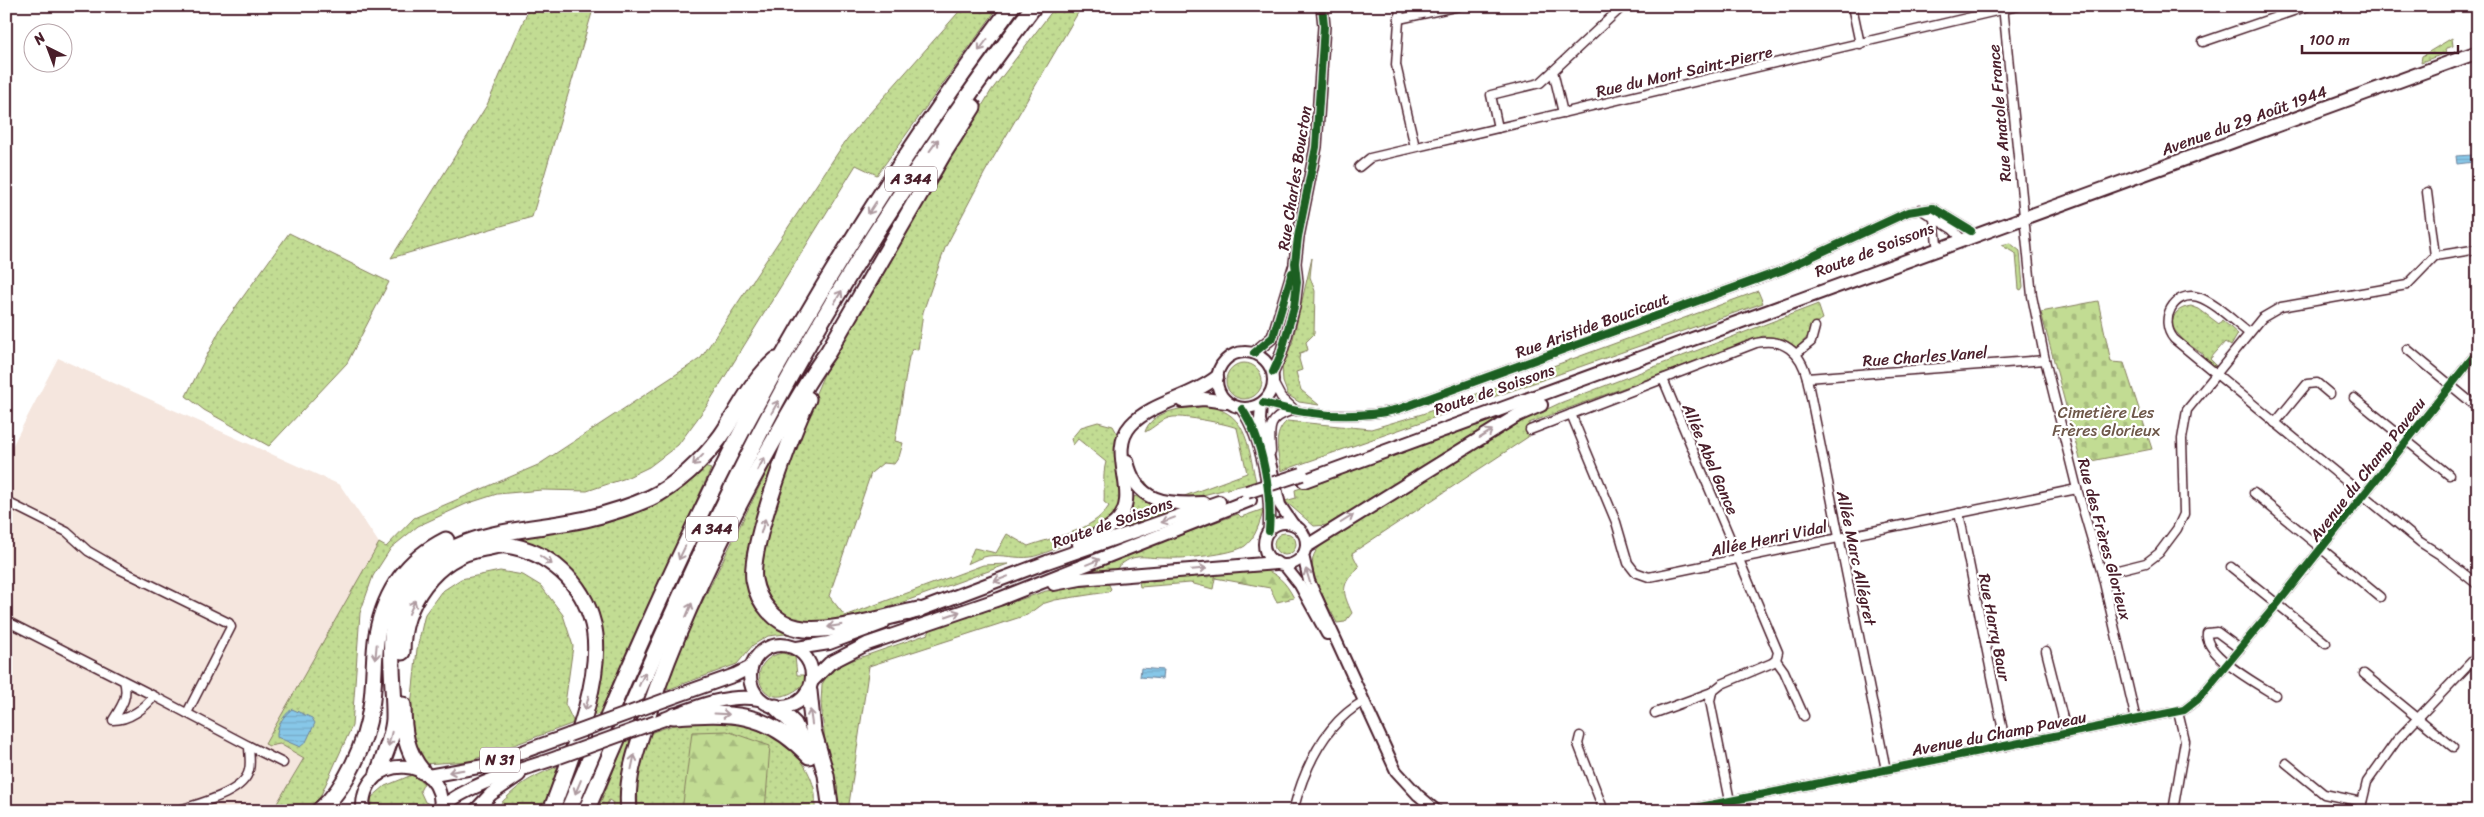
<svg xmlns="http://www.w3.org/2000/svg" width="2484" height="817" viewBox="0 0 2484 817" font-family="Sriracha,sans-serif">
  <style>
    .built { fill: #f5e6de }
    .green { fill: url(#green-dots); stroke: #867e5f }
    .forest { fill: url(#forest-firs); stroke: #867e5f }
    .cemetery { fill: url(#cemetery-stones); stroke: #867e5f }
    .water { fill: url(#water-rules); stroke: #6f849c }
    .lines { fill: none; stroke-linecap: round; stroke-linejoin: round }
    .minor-casing { stroke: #4a1f2b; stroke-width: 11 }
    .tertiary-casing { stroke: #4a1f2b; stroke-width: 14 }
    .primary-casing { stroke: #4a1f2b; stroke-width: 16 }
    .motorway-casing { stroke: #4a1f2b; stroke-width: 19 }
    .minor { stroke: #fff; stroke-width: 8 }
    .tertiary { stroke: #fff; stroke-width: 10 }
    .primary { stroke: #fff; stroke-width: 12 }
    .motorway { stroke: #fff; stroke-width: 15 }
    .primary-bridge-casing { stroke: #4a1f2b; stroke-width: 16; stroke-linecap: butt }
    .primary-bridge { stroke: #fff; stroke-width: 12 }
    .cycleway-casing { stroke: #fff; stroke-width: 11 }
    .cycleway { stroke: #1b5e20; stroke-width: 8 }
    .oneway { stroke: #ae9aa0 }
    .labels { text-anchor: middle; stroke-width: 4.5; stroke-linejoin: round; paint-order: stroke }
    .shield { fill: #fff; stroke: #80626b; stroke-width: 1 }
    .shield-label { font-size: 15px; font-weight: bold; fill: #4a1f2b }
    .street-label { font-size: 16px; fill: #4a1f2b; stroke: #fff }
    .park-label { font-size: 16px; fill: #6e584a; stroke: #fff }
  </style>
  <defs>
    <pattern id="green-dots" width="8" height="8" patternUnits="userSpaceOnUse" patternTransform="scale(1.25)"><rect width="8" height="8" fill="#c2dc93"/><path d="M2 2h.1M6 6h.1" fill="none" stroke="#a8bc7f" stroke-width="1.8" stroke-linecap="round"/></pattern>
    <pattern id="forest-firs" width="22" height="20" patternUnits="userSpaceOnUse" patternTransform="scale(1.25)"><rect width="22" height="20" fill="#c2dc93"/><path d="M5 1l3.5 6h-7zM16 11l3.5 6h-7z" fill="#a8bc7f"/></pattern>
    <pattern id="cemetery-stones" width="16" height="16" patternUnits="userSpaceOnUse" patternTransform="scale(1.25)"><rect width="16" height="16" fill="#c2dc93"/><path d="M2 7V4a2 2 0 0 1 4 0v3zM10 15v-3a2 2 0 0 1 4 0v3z" fill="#a8bc7f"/></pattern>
    <pattern id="water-rules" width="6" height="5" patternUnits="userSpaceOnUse" patternTransform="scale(1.25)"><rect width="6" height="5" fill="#87c7e8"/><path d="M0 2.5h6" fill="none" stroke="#76aac7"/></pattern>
  </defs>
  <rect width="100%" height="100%" fill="#fff"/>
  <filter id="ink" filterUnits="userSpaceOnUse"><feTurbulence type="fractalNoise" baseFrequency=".02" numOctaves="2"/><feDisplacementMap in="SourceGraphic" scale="10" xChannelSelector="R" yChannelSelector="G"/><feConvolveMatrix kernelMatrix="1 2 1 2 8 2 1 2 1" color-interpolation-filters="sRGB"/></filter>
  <g filter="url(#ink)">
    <path class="built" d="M58 358 340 485 379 543 304 758 276 805 263 811H6V458Z"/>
    <g class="green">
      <path d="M530 6H594L532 217 391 258 487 105Z"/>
      <path d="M964 6H999L877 175 856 165 706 407 678 445 649 467 626 478 587 491 542 490 497 494 466 504 418 526 391 548 373 576 360 613 352 726 320 797 306 811H263L276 805 304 758 280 744 269 746 265 744 379 543 386 547 414 518 538 465 701 358 847 139Z"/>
      <path d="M1056 6H1082L985 172 945 248 923 312 918 350 912 349 909 357 895 441 903 443 899 457 894 464 883 463 871 473 829 596 845 616 983 565 1008 564 859 618 820 622 798 620 783 613 772 602 766 590 760 570 763 544 800 430 828 365 991 91Z"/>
      <path d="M2452 38 2453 46 2445 49 2446 53 2421 62 2422 56Z"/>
      <path d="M289 233 389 282 347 363 269 446 204 410 186 396 222 326Z"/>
      <path d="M2010 243 2020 251 2023 287 2021 290 2019 289 2016 254 2001 245Z"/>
      <path d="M1312 258 1310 277 1315 291 1314 334 1306 342 1308 350 1300 353 1299 359 1302 370 1296 372 1301 390 1319 405 1299 402 1288 395 1283 382 1282 366 1292 343Z"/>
      <path d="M1758 291 1763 303 1281 471C1278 453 1272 434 1287 421L1371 429 1422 414Z"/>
      <path d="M1818 304 1823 319 1811 325 1810 334 1797 348 1784 339 1763 336 1529 423 1528 437 1352 553 1359 567C1340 585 1342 591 1352 613L1345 622 1337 623C1329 606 1303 569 1316 551 1322 543 1332 537 1340 531L1524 420 1560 403Z"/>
      <path d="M2191 306 2199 309 2219 324 2222 320 2238 334 2231 346 2225 342 2210 359 2216 365 2214 368 2201 360 2204 355 2184 341 2172 327C2172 313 2179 308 2191 306Z"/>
      <circle cx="1244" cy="381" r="18"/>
      <path d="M1199 405C1248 409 1247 443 1256 482L1178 501 1166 500 1142 484 1145 481C1152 493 1165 498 1179 498L1247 473 1237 428C1224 423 1186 416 1173 417 1162 418 1154 428 1145 432 1151 411 1181 409 1199 405Z"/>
      <path d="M1517 411 1329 525 1314 526 1285 501 1296 498 1295 490Z"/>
      <path d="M1098 422 1113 426 1118 435C1109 460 1129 487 1118 511 1112 524 1046 555 1031 557 1017 559 1002 554 988 556 981 557 974 561 967 564L974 548 996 553 1007 534 1028 546C1056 536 1092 532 1109 506L1104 502C1105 489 1102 475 1106 462L1078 439 1073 445 1071 439 1081 427Z"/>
      <path d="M776 453 779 457 746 554 747 581 786 630 819 637 786 634 768 636 753 645 737 664 664 691 683 641Z"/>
      <path d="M704 467 711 469 599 714 588 718 600 666 572 574 503 540 620 516Z"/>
      <path d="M1140 495 1156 507 1176 512 1117 533 1125 521 1130 498Z"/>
      <path d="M1264 509C1260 521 1256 538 1245 546 1231 555 1183 559 1166 558 1140 558 1134 551 1114 571L1087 573V569L1238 514 1241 517Z"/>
      <circle cx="1285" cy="544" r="11"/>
      <path d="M500 571 523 575 541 586 563 615 573 646 565 704 574 723 470 761 424 764 414 747 411 707 417 649 425 614 441 592 461 579Z"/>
      <path d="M1216 573 1213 589 1190 583 1140 587 1139 582Z"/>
      <path d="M1108 583 1111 589 1108 592 1055 600 1042 604 1027 615 869 666 848 811H835L837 786 825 742 821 703 822 684 833 667 928 634 931 629 1046 591Z"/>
      <path d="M783 653 795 657 797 675H806L805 683C762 723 739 660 783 653Z"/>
      <path d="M693 721C716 723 739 723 762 729 786 736 808 764 814 788 816 795 815 804 815 811H638L637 774 647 734 673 725Z"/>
      <path d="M634 739 625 811H614L612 802 609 800 604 811H597L625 742Z"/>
      <path d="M559 766 544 811H494C516 786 528 778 559 766Z"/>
      <path d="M412 775 424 783 420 791 425 802 432 805 430 811H371V798L385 786Z"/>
    </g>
    <g class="forest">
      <path d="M1259 568C1277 573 1285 581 1294 598L1277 602 1270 588 1215 578 1216 573Z"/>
      <path d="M727 731 770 746 765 811H682L692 732Z"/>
    </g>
    <path class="cemetery" d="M2098 301 2111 362 2124 363 2152 449 2081 463 2041 312Z"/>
    <g class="water">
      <path d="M2473 155 2474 162 2457 164 2456 156Z"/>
      <path d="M1141 668 1163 670 1162 679 1140 677Z"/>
      <path d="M292 709 312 718 315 723 306 742 300 747 277 737C276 726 284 715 292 709Z"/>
    </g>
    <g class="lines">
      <defs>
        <g id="minor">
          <path d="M1400 6 1396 65 1415 147"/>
          <path d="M1852 6 1860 44"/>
          <path d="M2003 6 2032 296 2045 360 2077 489 2102 574 2136 720"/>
          <path d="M1399 19 1459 6"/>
          <path d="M2203 42 2308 6"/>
          <path d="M1563 113 1553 71 1623 6"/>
          <path d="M1498 128 1491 95 1540 83 1553 71"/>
          <path d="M1359 167 1370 158 2018 6"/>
          <path d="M2427 192 2435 256"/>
          <path d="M1920 209 1952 229 1964 241"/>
          <path d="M1934 219 1937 243"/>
          <path d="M2249 333C2234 322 2216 303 2198 297 2174 290 2158 320 2174 339L2420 542 2439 554 2478 585"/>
          <path d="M2407 349 2478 408"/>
          <path d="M1796 354 1811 342 1815 327"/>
          <path d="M1807 378 2045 360"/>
          <path d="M1274 384 1281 397 1296 411"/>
          <path d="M2354 398 2449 475"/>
          <path d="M1263 403C1306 415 1355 420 1399 409L1783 270 1908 212 1933 208 1971 231"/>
          <path d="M1571 414 1616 522 1628 563 1635 572 1649 577 2077 489"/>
          <path d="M2275 423 2307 384 2317 383 2330 394"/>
          <path d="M1530 430 1756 343C1783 337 1801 352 1807 378L1886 770"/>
          <path d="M1271 452C1270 430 1266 419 1291 411"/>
          <path d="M2254 493 2380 597"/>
          <path d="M6 508 9 503 67 532 88 551 119 569 229 623 231 627 187 713"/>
          <path d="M1959 513 2006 746"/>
          <path d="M2231 567 2326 643"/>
          <path d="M2102 574 2146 563 2159 553 2177 529 2184 514 2182 439 2187 410 2262 318 2281 307 2407 285 2435 256 2478 249"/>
          <path d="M6 621 154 696C145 708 129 720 113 720 121 707 129 697 124 681"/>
          <path d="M2240 649 2217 632 2207 633C2203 655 2259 685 2275 695"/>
          <path d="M2046 651 2067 734"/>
          <path d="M1776 660 1784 671 1804 716"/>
          <path d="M2364 674 2453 747"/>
          <path d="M1712 692 1710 701 1732 811"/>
          <path d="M154 696 249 746C249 753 251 763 249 770 244 794 196 804 176 811"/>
          <path d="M1655 713 1712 692 1722 684 1772 663 1776 660 1778 652 1663 379"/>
          <path d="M1580 736 1578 744 1604 811"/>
          <path d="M249 746 283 763"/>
          <path d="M2286 763 2324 794 2362 802"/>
          <path d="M1293 811C1304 769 1325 723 1364 701"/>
          <path d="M1680 811 2184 710 2198 699 2277 604 2478 351"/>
          <path d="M2173 811 2185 741 2178 712"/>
          <path d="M2360 811 2367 782 2397 740 2478 655"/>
        </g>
        <g id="tertiary">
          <circle cx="1245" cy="380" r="28"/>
          <path d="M1254 353 1273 337 1294 267"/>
          <path d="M1273 372 1281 354 1294 307 1297 282 1295 263 1298 237 1316 147 1324 26 1322 6"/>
          <path d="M1261 404 1260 420 1280 505 1293 524"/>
          <path d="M1242 409C1263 439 1272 495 1269 531"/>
          <circle cx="1285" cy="544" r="21"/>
          <path d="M1303 555 1309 581 1396 771 1418 795 1437 811"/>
          <path d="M1284 565 1300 585 1327 634"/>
        </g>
        <g id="primary">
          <path d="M1182 401 1204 399 1226 402"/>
          <path d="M1127 461C1136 503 1167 505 1203 503"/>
          <path d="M1304 481C1696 341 2086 195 2478 52"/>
          <path d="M1079 544C1091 538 1105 532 1115 523 1144 496 1105 454 1131 425 1152 402 1191 398 1217 377"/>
          <path d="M1307 546 1518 415 1541 405"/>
          <path d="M1054 584 1080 579 1276 563"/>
          <path d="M909 614 1047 562 1219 502"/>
          <circle cx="781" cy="676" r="31"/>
          <path d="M797 648 829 643 883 623"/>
          <path d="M812 681 830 663 867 644 999 599 1250 500"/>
          <path d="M665 700 735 675 751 667"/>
          <path d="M656 722C689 710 723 693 759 699"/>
          <path d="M428 776 484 766 569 735"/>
          <path d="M440 808C476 780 517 772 559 757"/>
          <path d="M363 811C360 749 449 755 440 811"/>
          <path d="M475 811 491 794 519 775"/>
        </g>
        <g id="motorway">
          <path d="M808 399C792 433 749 546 754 580 758 603 775 623 798 628 827 635 887 616 918 610"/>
          <path d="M402 652C402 605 434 556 484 548 491 547 499 544 506 545 548 551 583 582 593 624 606 675 569 762 551 811"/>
          <path d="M809 691 813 730 826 775 831 811"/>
          <path d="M403 705C403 731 406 751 422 771"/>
          <path d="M776 707 794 724 805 747"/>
          <path d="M674 716C731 712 767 711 809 756"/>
          <path d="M378 773C384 756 393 737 394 719 395 679 383 629 404 593 443 528 521 533 586 519 607 514 630 507 650 498 676 486 704 459 721 436 739 410 752 380 776 360"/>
          <path d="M319 811C347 787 366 743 371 707 375 683 373 658 377 634 385 591 408 559 446 540"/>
          <path d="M568 811C619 690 671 569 731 452 812 296 907 147 1012 6"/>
          <path d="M586 811C637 693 688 575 746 460 826 300 926 149 1034 6"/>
          <path d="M629 811C625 776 639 743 649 711 680 620 722 533 769 449 788 416 805 383 828 352L943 154 973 107"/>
        </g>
      </defs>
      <use href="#minor" class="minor-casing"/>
      <use href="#tertiary" class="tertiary-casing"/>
      <use href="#primary" class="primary-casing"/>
      <use href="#motorway" class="motorway-casing"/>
      <use href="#minor" class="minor"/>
      <use href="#tertiary" class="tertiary"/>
      <use href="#primary" class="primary"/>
      <use href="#motorway" class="motorway"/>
      <defs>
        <g id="primary-bridge">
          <path d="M1247 492 1302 474"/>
          <path d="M569 735 665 700"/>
          <path d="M559 757 656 722"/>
        </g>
      </defs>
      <use href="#primary-bridge" class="primary-bridge-casing"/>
      <use href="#primary-bridge" class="primary-bridge"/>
      <defs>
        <g id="cycleway">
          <path d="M1254 353 1273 337 1292 273"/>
          <path d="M1273 372 1281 354 1294 307 1297 282 1295 263 1298 237 1316 147 1324 26 1322 6"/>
          <path d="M1263 403C1306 415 1355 420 1399 409L1783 270 1908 212 1933 208 1971 231"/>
          <path d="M1242 409C1263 439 1272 495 1269 531"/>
          <path d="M1680 811 2184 710 2198 699 2277 604 2478 351"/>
        </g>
      </defs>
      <use href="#cycleway" class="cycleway-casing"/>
      <use href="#cycleway" class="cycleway"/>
    </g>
    <defs><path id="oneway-shaft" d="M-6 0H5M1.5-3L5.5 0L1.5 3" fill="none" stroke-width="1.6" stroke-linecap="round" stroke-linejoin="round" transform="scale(1.25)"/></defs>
    <g class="oneway">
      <use href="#oneway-shaft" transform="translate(983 45) rotate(127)"/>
      <use href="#oneway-shaft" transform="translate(934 145) rotate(-54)"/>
      <use href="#oneway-shaft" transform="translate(872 208) rotate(123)"/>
      <use href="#oneway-shaft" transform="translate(838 297) rotate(-59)"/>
      <use href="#oneway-shaft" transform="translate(775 407) rotate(-61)"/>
      <use href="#oneway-shaft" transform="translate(1486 434) rotate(-32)"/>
      <use href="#oneway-shaft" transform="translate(698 460) rotate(134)"/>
      <use href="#oneway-shaft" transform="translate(761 464) rotate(-61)"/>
      <use href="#oneway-shaft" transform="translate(1347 519) rotate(-32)"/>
      <use href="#oneway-shaft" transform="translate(1168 520) rotate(160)"/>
      <use href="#oneway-shaft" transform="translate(763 526) rotate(-73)"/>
      <use href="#oneway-shaft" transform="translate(682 553) rotate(116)"/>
      <use href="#oneway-shaft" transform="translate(546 560) rotate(35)"/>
      <use href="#oneway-shaft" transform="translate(1093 562) rotate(-22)"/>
      <use href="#oneway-shaft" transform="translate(1199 569) rotate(-5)"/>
      <use href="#oneway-shaft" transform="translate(1308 576) rotate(-107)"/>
      <use href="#oneway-shaft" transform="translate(1001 579) rotate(159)"/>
      <use href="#oneway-shaft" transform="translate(412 607) rotate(-66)"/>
      <use href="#oneway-shaft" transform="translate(689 610) rotate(-67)"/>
      <use href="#oneway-shaft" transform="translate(953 614) rotate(-19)"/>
      <use href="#oneway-shaft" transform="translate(835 626) rotate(171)"/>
      <use href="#oneway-shaft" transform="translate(376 652) rotate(95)"/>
      <use href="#oneway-shaft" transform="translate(642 679) rotate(-66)"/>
      <use href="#oneway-shaft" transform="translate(587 703) rotate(104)"/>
      <use href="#oneway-shaft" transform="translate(722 714) rotate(3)"/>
      <use href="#oneway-shaft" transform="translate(811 717) rotate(-98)"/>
      <use href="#oneway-shaft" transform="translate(390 739) rotate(103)"/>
      <use href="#oneway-shaft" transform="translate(633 762) rotate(-78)"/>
      <use href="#oneway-shaft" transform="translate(456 771) rotate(171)"/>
      <use href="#oneway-shaft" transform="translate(578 787) rotate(113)"/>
    </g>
  </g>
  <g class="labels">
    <g class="shield">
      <rect x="885" y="166.5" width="52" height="25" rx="4"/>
      <rect x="686" y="516.5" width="52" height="25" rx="4"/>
      <rect x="480" y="747.5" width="40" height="25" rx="4"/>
    </g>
    <g class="shield-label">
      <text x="911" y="184">A 344</text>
      <text x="712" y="534">A 344</text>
      <text x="500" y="765">N 31</text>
    </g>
    <g class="street-label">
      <text transform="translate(1684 71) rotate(-13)" y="6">Rue du Mont Saint-Pierre</text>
      <text transform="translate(1999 113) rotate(-95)" y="6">Rue Anatole France</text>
      <text transform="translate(2244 120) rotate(-20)" y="6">Avenue du 29 Août 1944</text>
      <text transform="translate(1294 178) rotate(-81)" y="6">Rue Charles Boucton</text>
      <text transform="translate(1874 249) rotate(-21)" y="6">Route de Soissons</text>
      <text transform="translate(1592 325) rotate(-20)" y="6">Rue Aristide Boucicaut</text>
      <text transform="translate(1925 356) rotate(-4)" y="6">Rue Charles Vanel</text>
      <text transform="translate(1494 389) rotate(-19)" y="6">Route de Soissons</text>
      <text transform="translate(1711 459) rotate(67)" y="6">Allée Abel Gance</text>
      <text transform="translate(2367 469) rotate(-52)" y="6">Avenue du Champ Paveau</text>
      <text transform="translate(1112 522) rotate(-19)" y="6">Route de Soissons</text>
      <text transform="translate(1769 538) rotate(-12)" y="6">Allée Henri Vidal</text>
      <text transform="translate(2105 539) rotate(75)" y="6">Rue des Frères Glorieux</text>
      <text transform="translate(1857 558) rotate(78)" y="6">Allée Marc Allégret</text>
      <text transform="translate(1995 627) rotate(79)" y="6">Rue Harry Baur</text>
      <text transform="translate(1999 733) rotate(-11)" y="6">Avenue du Champ Paveau</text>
    </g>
    <g class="park-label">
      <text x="2106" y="418">Cimetière Les<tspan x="2106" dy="18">Frères Glorieux</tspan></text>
    </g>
  </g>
  <rect width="2484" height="817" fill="none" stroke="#fff" stroke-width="25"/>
  <rect x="12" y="12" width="2459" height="792" fill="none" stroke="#4a1f2b" stroke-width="2" filter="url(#ink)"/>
  <g transform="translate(48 48) rotate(318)"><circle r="24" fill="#ffffff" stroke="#b7a5aa"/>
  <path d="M0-4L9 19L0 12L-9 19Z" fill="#4a1f2b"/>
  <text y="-8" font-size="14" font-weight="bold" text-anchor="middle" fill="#4a1f2b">N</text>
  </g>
  <path d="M2302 45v8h156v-8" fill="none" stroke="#4a1f2b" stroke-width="2.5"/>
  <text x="2309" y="45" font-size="15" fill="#4a1f2b" stroke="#ffffff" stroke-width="4" paint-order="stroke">100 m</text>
</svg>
